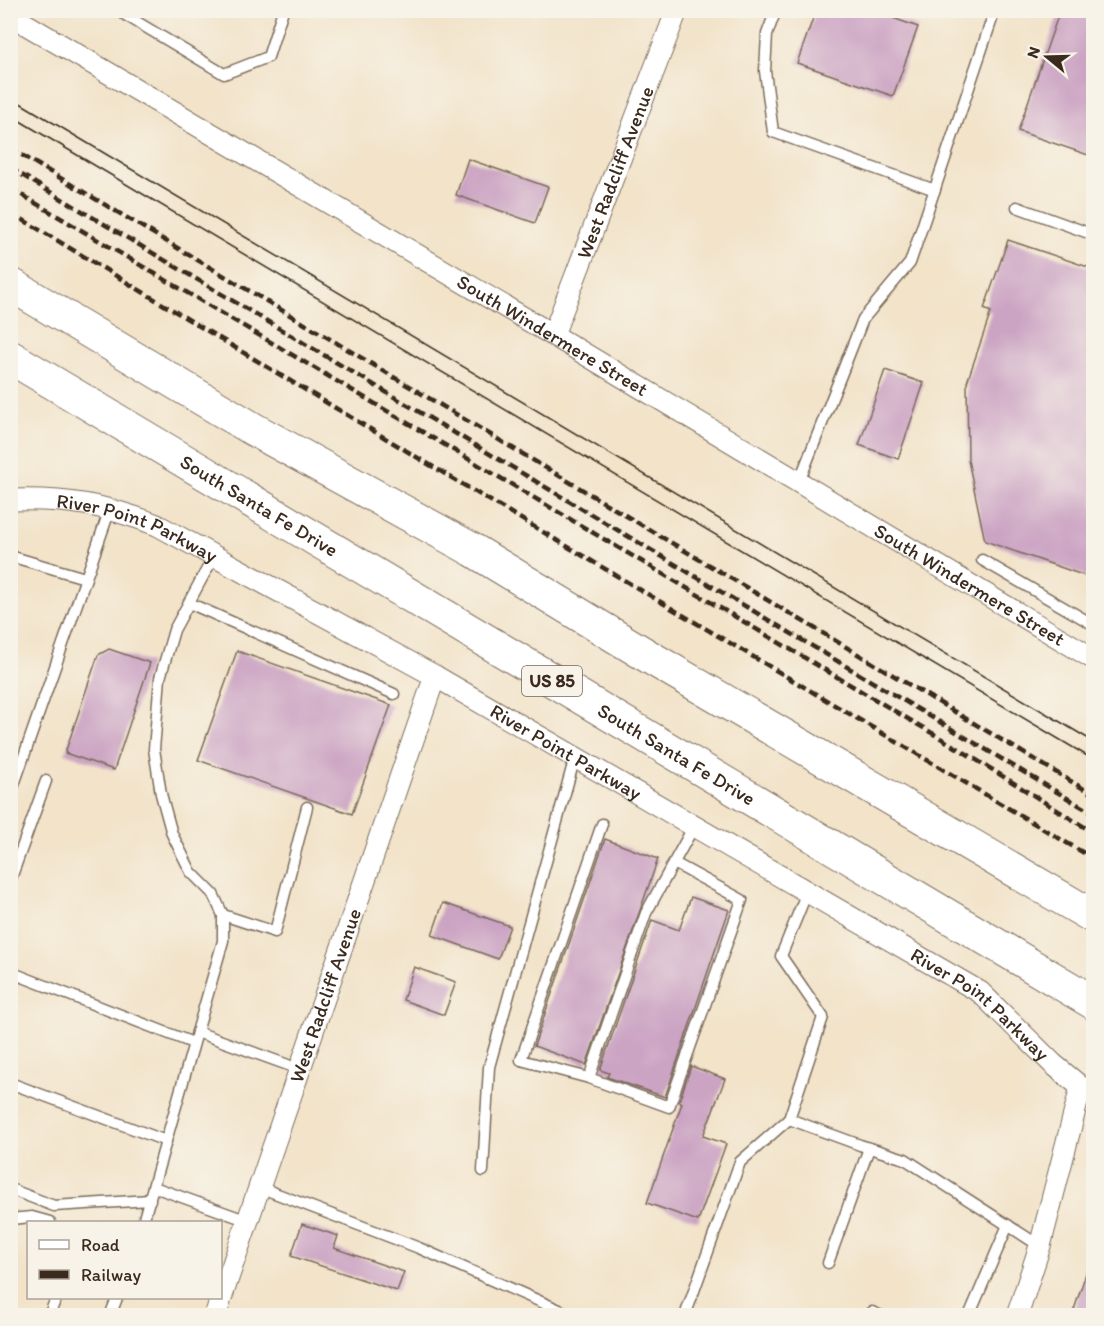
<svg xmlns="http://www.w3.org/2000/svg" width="1104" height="1326" viewBox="0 0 1104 1326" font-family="Itim,sans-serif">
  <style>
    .building { fill: #cba3c3 }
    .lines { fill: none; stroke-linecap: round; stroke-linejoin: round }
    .lane-casing { stroke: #7b6b5a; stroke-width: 13 }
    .street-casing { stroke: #7b6b5a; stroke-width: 23 }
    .highway-casing { stroke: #7b6b5a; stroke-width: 35 }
    .lane { stroke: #fff; stroke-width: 10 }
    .street { stroke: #fff; stroke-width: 21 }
    .highway { stroke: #fff; stroke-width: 33 }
    .tram { stroke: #3b2a1e; stroke-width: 1.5 }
    .rail { stroke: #3b2a1e; stroke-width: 4.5; stroke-dasharray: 9 4.5; stroke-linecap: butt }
    .labels { text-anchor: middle; stroke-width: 4.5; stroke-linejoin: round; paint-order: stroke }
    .shield { fill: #f7f3e8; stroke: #73665b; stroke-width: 1.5 }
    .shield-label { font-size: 18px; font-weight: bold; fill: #3b2a1e }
    .street-label { font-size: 20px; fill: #3b2a1e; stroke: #f7f3e8 }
  </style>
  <rect width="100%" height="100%" fill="#f7f3e8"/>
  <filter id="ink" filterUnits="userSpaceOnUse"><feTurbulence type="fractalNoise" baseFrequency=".0167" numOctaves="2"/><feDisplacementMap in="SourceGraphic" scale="12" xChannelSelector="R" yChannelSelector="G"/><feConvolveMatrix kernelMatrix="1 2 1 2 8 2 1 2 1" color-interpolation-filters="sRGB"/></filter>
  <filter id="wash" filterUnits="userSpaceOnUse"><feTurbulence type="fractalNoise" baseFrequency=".008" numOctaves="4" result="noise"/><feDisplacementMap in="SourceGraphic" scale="24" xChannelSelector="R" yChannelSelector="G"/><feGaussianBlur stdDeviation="1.35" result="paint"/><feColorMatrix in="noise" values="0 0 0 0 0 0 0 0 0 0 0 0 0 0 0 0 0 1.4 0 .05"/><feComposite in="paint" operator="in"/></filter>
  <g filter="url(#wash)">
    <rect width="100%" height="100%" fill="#f2e3c9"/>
    <g id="blocks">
      <g class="building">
        <path d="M816 10H871L918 27 893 96 797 63Z"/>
        <path d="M1060 10H1094V157L1018 131Z"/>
        <path d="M468 159 548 187 535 223 456 195Z"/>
        <path d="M1008 240 1094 269V579L985 541 968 460 967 382 991 312 984 309Z"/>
        <path d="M885 370 924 383 898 459 859 445Z"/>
        <path d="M109 649 150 663 114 770 65 753 98 655Z"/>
        <path d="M237 651 391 705 352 814 198 760Z"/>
        <path d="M605 839 658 859 586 1065 534 1046Z"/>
        <path d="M691 897 729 910 665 1097 607 1077 609 1073 600 1070 652 920 679 930Z"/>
        <path d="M443 903 510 926 498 959 432 935Z"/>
        <path d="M414 967 456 982 444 1015 403 1000Z"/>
        <path d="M691 1066 725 1079 703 1136 726 1144 698 1221 647 1203 682 1103 679 1102Z"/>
        <path d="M302 1224 338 1236 334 1248 404 1272 397 1291 291 1256Z"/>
        <path d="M1090 1261H1094V1316H1072Z"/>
      </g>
    </g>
  </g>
  <g filter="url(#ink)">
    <use href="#blocks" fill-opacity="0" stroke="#7b6b5a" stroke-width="1.5"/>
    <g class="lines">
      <defs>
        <g id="lane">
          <path d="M117 10 224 74 268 57 283 10"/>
          <path d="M776 10 767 34 765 71 773 132 935 190"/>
          <path d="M1017 207 1094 235"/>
          <path d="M799 482 863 319 910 263 995 10"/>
          <path d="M10 556 85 578"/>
          <path d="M982 560 1094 625"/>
          <path d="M189 603 394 694"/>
          <path d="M10 796 110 509"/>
          <path d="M602 824 521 1060 589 1078 669 1107 742 900 674 863"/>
          <path d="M10 881 46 781"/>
          <path d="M807 892 781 956 823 1017 789 1119 860 1145 905 1159 1040 1246"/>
          <path d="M223 915 275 932 307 807"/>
          <path d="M10 972 193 1043"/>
          <path d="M197 1032 288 1065"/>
          <path d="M589 1078 646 913 694 826"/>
          <path d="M10 1083 166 1141"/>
          <path d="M483 1171 489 1067 575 757"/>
          <path d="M154 1187 237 1217"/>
          <path d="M259 1187 419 1248 573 1316"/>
          <path d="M10 1189 54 1206 150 1200"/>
          <path d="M10 1219 32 1217 50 1222"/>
          <path d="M143 1222 223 941V915L213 894 191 872 172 834 161 794 154 749 160 678 174 630 214 556"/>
          <path d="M828 1263 869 1148"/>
          <path d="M872 1312 881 1316"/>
          <path d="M49 1316 56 1298"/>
          <path d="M110 1316 117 1298"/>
          <path d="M685 1316 740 1162 789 1119"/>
          <path d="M969 1316 1008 1225"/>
        </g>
        <g id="street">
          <path id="s1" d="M10 15 553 335 1094 659"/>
          <path id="s2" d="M553 335 677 10"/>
          <path id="s3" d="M10 500C67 498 105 505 157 525L435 676 980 992 1053 1064 1081 1087 1040 1246 1017 1316"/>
          <path id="s4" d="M215 1316 435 676"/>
        </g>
        <g id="highway">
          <path d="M10 284 253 429 473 550 651 658 1094 917"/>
          <path id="s5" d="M10 357 1094 1003"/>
        </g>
      </defs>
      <use href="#lane" class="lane-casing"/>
      <use href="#street" class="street-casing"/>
      <use href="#highway" class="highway-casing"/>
      <use href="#lane" class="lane"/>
      <use href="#street" class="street"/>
      <use href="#highway" class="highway"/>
      <g class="tram">
        <path d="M10 97 1094 742"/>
        <path d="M10 115 1094 760"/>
      </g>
      <g class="rail">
        <path d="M10 148 1094 795"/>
        <path d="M10 168 1094 814"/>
        <path d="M10 188 959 749 1094 833"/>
        <path d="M10 212 430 465 1094 859"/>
      </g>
    </g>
  </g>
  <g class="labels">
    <rect class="shield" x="522" y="666" width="60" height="30" rx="4.5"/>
    <g class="shield-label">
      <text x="552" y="687">US 85</text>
    </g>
    <g class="street-label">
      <text dy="7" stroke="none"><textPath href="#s2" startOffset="174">West Radcliff Avenue</textPath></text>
      <text dy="7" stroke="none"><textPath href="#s1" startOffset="630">South Windermere Street</textPath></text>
      <text dy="7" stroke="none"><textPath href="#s5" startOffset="290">South Santa Fe Drive</textPath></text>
      <text dy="7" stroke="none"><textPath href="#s3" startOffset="132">River Point Parkway</textPath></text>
      <text dy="7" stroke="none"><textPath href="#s1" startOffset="1116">South Windermere Street</textPath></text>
      <text dy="7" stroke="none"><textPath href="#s3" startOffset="618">River Point Parkway</textPath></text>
      <text dy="7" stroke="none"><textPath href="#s5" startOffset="776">South Santa Fe Drive</textPath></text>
      <text dy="7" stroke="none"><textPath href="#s4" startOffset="339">West Radcliff Avenue</textPath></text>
      <text dy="7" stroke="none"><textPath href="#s3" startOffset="1104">River Point Parkway</textPath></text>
    </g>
  </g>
  <rect width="1104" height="1326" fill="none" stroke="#f7f3e8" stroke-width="36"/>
  <rect x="27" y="1221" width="195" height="78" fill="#f7f3e8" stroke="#aca397" stroke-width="1.5"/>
  <rect x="39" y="1240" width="30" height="9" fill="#ffffff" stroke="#aca397" stroke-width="1.5"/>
  <text x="81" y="1251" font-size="18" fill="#3b2a1e">Road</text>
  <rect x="39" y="1270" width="30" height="9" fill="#3b2a1e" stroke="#aca397" stroke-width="1.5"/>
  <text x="81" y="1281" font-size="18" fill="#3b2a1e">Railway</text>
  <g transform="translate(1047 57) rotate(289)" stroke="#f7f3e8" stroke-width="4.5" paint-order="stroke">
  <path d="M0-4.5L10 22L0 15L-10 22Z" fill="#3b2a1e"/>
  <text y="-9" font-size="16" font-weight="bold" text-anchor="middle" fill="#3b2a1e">N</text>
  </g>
</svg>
